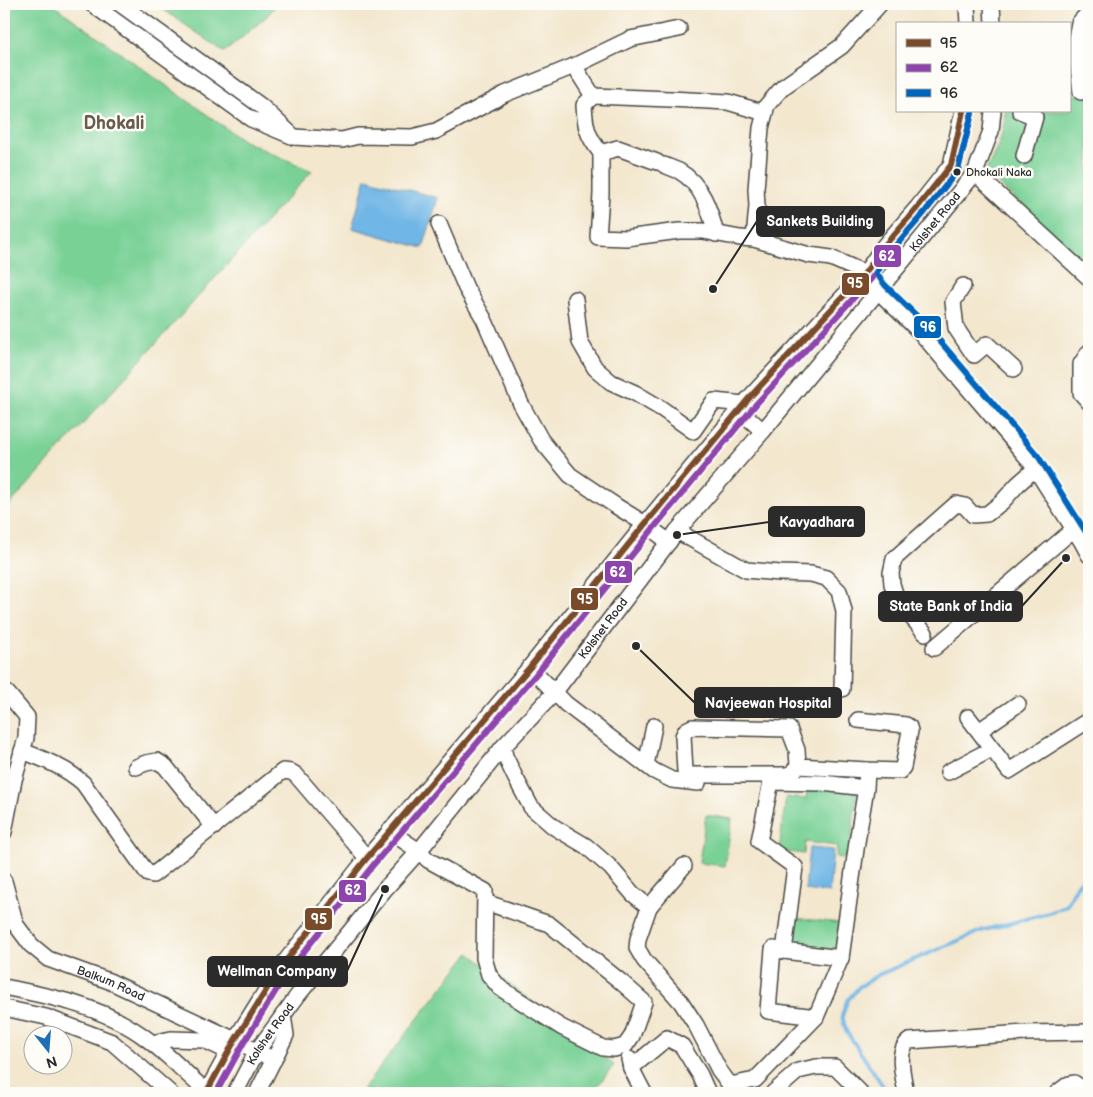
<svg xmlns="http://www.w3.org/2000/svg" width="1093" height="1097" viewBox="0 0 1093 1097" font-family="'Balsamiq Sans',sans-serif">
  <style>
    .green { fill: #79d196; stroke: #527e60 }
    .water { fill: #6fb6e6; stroke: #4d7088 }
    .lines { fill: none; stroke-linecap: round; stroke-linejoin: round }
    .stream { stroke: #6fb6e6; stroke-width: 4 }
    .minor-casing { stroke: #494743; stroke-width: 18 }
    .minor { stroke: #fff; stroke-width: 15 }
    .bus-1-casing { stroke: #fdfcf7; stroke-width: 10 }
    .bus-2-casing { stroke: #fdfcf7; stroke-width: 10 }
    .bus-3-casing { stroke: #fdfcf7; stroke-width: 10 }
    .bus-1 { stroke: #7a4b2a; stroke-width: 6 }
    .bus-2 { stroke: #8e44ad; stroke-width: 6 }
    .bus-3 { stroke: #0065bd; stroke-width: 6 }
    .bus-dot { fill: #2b2b2b; stroke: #fdfcf7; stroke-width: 2 }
    .labels { text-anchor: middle; stroke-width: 5; stroke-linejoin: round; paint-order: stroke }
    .bus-label { font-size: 11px; fill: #2b2b2b; stroke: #fdfcf7; text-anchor: start }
    .street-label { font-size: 12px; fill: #2b2b2b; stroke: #fdfcf7 }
    .district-label { font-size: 18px; font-weight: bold; fill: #685c4f; stroke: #fdfcf7 }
    .leader { fill: none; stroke: #2b2b2b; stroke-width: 2 }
    .callout-dot { fill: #2b2b2b; stroke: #fdfcf7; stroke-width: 2 }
    .callout { fill: #2b2b2b; stroke: #2b2b2b; stroke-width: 2 }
    .callout-label { font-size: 14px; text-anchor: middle; font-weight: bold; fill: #fff }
    .line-badge { stroke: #fdfcf7; stroke-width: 2 }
    .badge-label { font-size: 14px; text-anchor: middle; font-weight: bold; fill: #fff }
  </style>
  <rect width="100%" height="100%" fill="#fdfcf7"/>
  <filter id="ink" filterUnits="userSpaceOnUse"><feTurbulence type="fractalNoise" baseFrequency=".02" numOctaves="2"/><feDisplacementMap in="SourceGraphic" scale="10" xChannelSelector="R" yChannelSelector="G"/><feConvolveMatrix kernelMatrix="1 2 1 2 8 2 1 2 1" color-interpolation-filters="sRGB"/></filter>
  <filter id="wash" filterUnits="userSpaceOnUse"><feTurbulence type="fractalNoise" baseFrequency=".0096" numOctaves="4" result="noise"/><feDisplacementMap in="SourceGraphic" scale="20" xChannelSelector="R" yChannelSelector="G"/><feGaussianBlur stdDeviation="1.12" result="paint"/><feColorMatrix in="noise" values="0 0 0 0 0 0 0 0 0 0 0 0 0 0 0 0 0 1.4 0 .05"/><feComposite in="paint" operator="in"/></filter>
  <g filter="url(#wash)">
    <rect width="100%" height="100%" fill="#f3e7ce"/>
    <g class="green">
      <path d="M4 4H52L244 141 312 171 4 511Z"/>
      <path d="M155 4H277L267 16 225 52Z"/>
      <path d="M1069 95H1089V267L985 172C995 154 1005 133 1005 111H1069Z"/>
      <path d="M809 777 858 782 849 859 836 857 837 846 805 842 804 854 779 851 786 797 806 799Z"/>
      <path d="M706 815 732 819 725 866 699 863Z"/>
      <path d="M795 918 839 923 836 951 792 947Z"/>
      <path d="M469 953 614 1065 592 1093H360Z"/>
    </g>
    <g class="water">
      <path d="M366 178 438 198 423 248 352 228Z"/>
      <path d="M809 848 833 850 829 893 805 890Z"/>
    </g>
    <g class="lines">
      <path class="stream" d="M885 1093V1089L846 1031 842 1016 847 1001 859 987 878 975 981 931 1049 913 1066 906 1078 884 1089 873"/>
    </g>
  </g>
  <g filter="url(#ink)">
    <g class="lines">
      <defs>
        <g id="minor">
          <path d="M92 4 251 119 294 137 261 106 120 4"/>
          <path d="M967 4 968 24"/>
          <path d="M992 4 993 24"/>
          <path d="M574 66 630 39 679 29"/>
          <path d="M1081 92 1075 43 1079 23 1089 12"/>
          <path d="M593 96 584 105C585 126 587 136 601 153"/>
          <path d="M1020 111 1035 117 1024 156"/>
          <path d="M294 137 342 140 358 136 412 137 436 131 505 94 574 66 593 96 670 99 728 102 765 113"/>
          <path d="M601 153V194L598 237 626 238 679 231H703L740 238 754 239 809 255 831 258 865 273 878 291 920 332 1031 462 1082 542 1089 555"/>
          <path d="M601 153 618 148 657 162"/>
          <path d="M664 165C669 167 674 169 679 171 702 184 710 210 716 234"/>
          <path d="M975 173 1089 278"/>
          <path d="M439 224 466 288 484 319 521 404 541 440 570 475 616 506 645 524 669 542"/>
          <path d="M754 239 757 206 756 189 761 128 767 105 783 87 842 46 880 4"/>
          <path d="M963 286 953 302 956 328 974 355 987 344 1014 369"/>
          <path d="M575 299 580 342 595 368 611 382 635 393 662 409 693 431 714 401 744 404"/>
          <path d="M1089 352 1081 364V393L1089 402"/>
          <path d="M739 410 763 431"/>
          <path d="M677 531 746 570 780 573 811 574 826 578 839 591 844 611 842 689"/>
          <path d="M925 633 897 600 892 584 891 573 894 559 956 504 965 506 973 515 987 514 1002 502 1018 484 1035 469"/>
          <path d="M934 648 1074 529"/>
          <path d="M530 667 566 704 654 771 672 780 698 783"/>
          <path d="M4 691 8 694 27 717 26 738 14 780 4 832"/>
          <path d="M968 717 1009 771 1089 720"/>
          <path d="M979 731 1018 704"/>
          <path d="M503 747 505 756 515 777 531 807 554 827 586 846 610 867 633 894 649 907 638 939 637 948 644 960 681 1002 696 1025 719 1070 730 1085 755 1080 816 1017 841 958"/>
          <path d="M22 751C44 759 66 768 83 783L148 874 153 875 283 771 291 772 296 775 367 858"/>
          <path d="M646 765 654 726"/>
          <path d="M798 766 790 775H688L685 771 683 736 686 730 692 727 789 729 797 750 798 766 867 770 900 771 903 767 910 731 909 727 906 725 858 720"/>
          <path d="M136 767 146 763 157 761 165 766 214 827"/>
          <path d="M948 772 992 749"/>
          <path d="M866 788 822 783 771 782 759 841 795 867 784 951 841 958 857 842 866 788 867 770"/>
          <path d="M389 831 419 851 428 860 485 891 484 958 489 975 500 988 561 1027 603 1048 614 1049 625 1046 632 1036 644 1002 620 981 549 924 485 902"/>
          <path id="s1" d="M4 881 16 925 31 945 48 959 109 981 235 1040 274 1060"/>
          <path d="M649 907 684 866"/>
          <path d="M784 951 773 949 768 1011 816 1017"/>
          <path d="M4 987C49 996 95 1005 134 1030 161 1047 183 1071 207 1092"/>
          <path d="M4 1008 46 1017 112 1042 170 1093"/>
          <path d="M152 1043 171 1039 204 1040 229 1052"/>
          <path d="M629 1059 631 1068 644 1093"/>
          <path d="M631 1068 667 1038 682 1046 700 1075 708 1093"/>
          <path d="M206 1093 235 1040 280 968 367 858 530 667 645 524 750 397 865 273 884 246 917 208 951 165 963 111"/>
          <path id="s2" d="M235 1093 257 1051 298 995 385 889 419 851 503 747 554 693 677 531 763 431 975 173 991 131 993 111"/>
          <path d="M257 1093 286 1035 283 1015"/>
          <path d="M773 1093 798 1071 816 1067H835L859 1091V1093"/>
          <path d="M906 1093C904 1079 895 1051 909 1041L1025 1033 1089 1032"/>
          <path d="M1057 1093 1069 1084 1074 1083 1089 1093"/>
        </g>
      </defs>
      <use href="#minor" class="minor-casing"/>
      <use href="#minor" class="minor"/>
      <defs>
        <path id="bus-1" d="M206 1093 235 1040 280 968 367 858 530 667 645 524 750 397 865 273 884 246 917 208 951 165 963 111"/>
        <path id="bus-2" d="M216 1093 243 1044 287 973 374 864 537 673 652 530 757 403 871 279 891 251 924 213 958 170 972 113"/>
        <path id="bus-3" d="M972 113 958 170 924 213 891 251 876 273 885 285 927 326 1038 456 1089 537"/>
      </defs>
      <use href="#bus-1" class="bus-1-casing"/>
      <use href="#bus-2" class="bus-2-casing"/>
      <use href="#bus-3" class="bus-3-casing"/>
      <use href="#bus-1" class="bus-1"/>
      <use href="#bus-2" class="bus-2"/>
      <use href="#bus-3" class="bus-3"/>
    </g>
  </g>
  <circle class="bus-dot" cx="957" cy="172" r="4.5"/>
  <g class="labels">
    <g class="bus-label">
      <text x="966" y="176">Dhokali Naka</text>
    </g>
    <g class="street-label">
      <text dy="4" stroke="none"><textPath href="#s2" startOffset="1119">Kolshet Road</textPath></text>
      <text dy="4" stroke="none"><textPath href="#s2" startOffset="594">Kolshet Road</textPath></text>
      <text dy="4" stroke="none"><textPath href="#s1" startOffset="160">Balkum Road</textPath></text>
      <text dy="4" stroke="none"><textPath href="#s2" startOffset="69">Kolshet Road</textPath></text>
    </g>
    <g class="district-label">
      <text x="114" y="129">Dhokali</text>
    </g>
  </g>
  <path class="leader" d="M713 289L757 221M677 535L769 522M1066 558L1022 606M636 646L695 703M385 889L347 971"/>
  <g class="callout-dot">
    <circle cx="713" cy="289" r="5"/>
    <circle cx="677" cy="535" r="5"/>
    <circle cx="1066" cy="558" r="5"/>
    <circle cx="636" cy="646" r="5"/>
    <circle cx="385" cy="889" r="5"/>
  </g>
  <g class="callout">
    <rect x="757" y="207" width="127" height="29" rx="5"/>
    <rect x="769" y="507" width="95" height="29" rx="5"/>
    <rect x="879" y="592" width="143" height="29" rx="5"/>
    <rect x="695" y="688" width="146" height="29" rx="5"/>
    <rect x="208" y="957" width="139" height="29" rx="5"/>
  </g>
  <g class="callout-label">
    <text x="820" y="226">Sankets Building</text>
    <text x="817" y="527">Kavyadhara</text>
    <text x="951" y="611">State Bank of India</text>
    <text x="768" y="708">Navjeewan Hospital</text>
    <text x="277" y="976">Wellman Company</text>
  </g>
  <g class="line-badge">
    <rect x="873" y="244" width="29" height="24" rx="5" fill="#8e44ad"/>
    <rect x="841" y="272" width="29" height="24" rx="5" fill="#7a4b2a"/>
    <rect x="913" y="315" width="29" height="24" rx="5" fill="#0065bd"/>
    <rect x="604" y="560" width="29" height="24" rx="5" fill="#8e44ad"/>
    <rect x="570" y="587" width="29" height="24" rx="5" fill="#7a4b2a"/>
    <rect x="338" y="879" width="29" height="24" rx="5" fill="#8e44ad"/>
    <rect x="304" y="907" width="29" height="24" rx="5" fill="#7a4b2a"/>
  </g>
  <g class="badge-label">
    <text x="887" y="261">62</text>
    <text x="855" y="288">95</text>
    <text x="928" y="332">96</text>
    <text x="618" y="577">62</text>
    <text x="585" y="604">95</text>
    <text x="353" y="895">62</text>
    <text x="319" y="924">95</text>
  </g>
  <rect width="1093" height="1097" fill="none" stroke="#fdfcf7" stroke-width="20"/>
  <rect x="896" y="22" width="175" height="90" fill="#fdfcf7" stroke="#a9a8a5"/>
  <rect x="906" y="39" width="25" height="8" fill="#7a4b2a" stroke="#a9a8a5"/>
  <text x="940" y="48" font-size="15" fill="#2b2b2b">95</text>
  <rect x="906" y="64" width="25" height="8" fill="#8e44ad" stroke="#a9a8a5"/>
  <text x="940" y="72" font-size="15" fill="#2b2b2b">62</text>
  <rect x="906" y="89" width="25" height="8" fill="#0065bd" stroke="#a9a8a5"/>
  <text x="940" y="98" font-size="15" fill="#2b2b2b">96</text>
  <g transform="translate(48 1050) rotate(163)"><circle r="24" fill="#fdfcf7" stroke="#a9a8a5"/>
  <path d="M0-4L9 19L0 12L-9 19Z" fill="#1f6fb2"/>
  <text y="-8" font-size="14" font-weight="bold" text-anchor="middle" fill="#2b2b2b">N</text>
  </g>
</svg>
